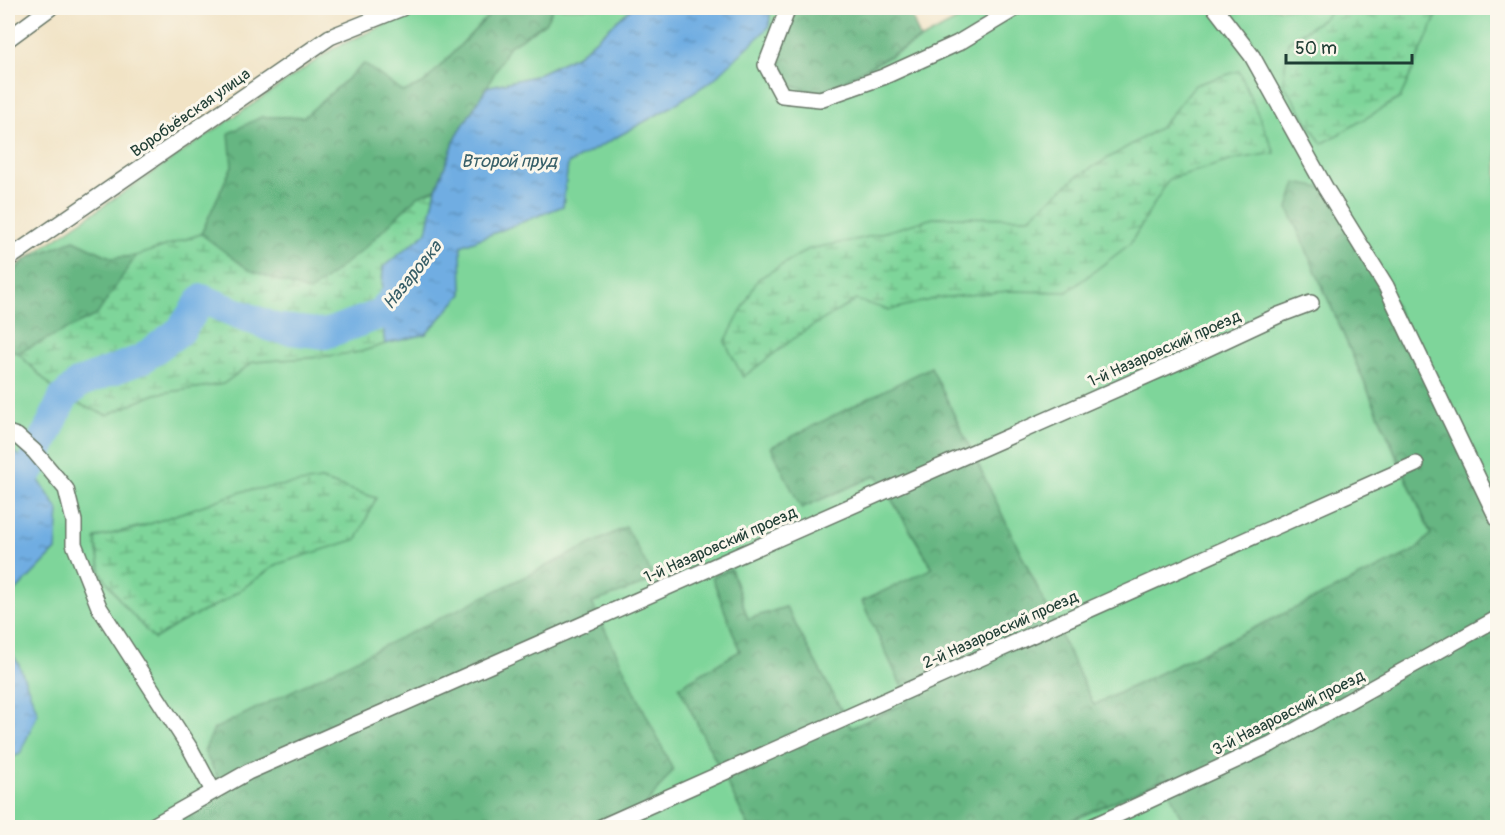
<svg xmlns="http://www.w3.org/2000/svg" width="1505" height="835" viewBox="0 0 1505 835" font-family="Pangolin,sans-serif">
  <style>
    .grass { fill: #7ed59a; stroke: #4e8967; stroke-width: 1.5; fill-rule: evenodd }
    .forest { fill: url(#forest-crowns); stroke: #427a5b; stroke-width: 1.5 }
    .wetland { fill: url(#wetland-marsh); stroke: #4e8967; stroke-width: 1.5 }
    .water { fill: url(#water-ripples); stroke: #47758b; stroke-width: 1.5 }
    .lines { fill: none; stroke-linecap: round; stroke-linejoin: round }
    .river { stroke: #6fade2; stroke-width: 30 }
    .street-casing { stroke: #687767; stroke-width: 18 }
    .street { stroke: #fff; stroke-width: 15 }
    .labels { text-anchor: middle; stroke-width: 6; stroke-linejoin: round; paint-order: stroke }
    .street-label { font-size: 16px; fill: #1f3d34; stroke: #fbf7ec }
    .water-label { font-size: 18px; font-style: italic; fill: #375f68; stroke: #fbf7ec }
  </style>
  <defs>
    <pattern id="forest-crowns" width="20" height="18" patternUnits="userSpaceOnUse" patternTransform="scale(1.5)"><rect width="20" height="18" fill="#66b682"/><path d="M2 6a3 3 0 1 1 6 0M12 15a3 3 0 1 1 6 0" fill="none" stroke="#53956b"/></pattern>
    <pattern id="wetland-marsh" width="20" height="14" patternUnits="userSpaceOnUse" patternTransform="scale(1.5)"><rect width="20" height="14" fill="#7ed59a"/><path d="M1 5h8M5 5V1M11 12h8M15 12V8" fill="none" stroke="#67ae7e"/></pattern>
    <pattern id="water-ripples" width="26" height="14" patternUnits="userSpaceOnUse" patternTransform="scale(1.5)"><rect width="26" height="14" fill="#6fade2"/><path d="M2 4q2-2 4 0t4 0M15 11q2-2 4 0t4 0" fill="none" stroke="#5b8eb8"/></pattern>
  </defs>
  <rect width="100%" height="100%" fill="#fbf7ec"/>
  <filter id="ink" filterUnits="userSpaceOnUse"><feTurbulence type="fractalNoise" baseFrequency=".0167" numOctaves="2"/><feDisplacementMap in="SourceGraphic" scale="12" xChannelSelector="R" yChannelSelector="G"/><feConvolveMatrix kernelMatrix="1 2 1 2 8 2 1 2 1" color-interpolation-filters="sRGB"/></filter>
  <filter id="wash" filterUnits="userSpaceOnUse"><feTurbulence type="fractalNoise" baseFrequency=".008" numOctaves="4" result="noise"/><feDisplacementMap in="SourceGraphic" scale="24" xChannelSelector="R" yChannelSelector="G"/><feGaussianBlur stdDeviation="1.35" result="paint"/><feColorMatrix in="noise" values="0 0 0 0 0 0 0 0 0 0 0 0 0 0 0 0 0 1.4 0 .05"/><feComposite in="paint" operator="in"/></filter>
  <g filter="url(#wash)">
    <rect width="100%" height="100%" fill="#f1e3c5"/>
    <g class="grass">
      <path d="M422 8H496L423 84 403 92 364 64 304 117H261L232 166 201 234 136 256 112 258 74 240 26 259 8 280V272L26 259 336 47Z"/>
      <path d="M553 8H632L578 55 534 76 487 87 508 47 545 23Z"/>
      <path d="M771 8H796L779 59 821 93 980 8H1334L1323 19 1288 42 1400 98 1440 8H1497V520L1288 208 1431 535 1416 550 1094 705 931 367 801 508 877 475 933 569 862 601 909 702 851 728 786 607 748 619 731 569 712 577 740 651 679 687 749 827 635 828 633 822 672 770 592 603 626 527 204 751 218 778 157 827H8V759L20 754 19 665 8 646V609L13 594 56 550 31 468 8 445V349L18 353 63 398 107 415 155 394 223 384 253 362 320 357 360 352 385 344 426 334 462 294 460 246 563 206 568 164 669 108 768 27ZM321 480 376 498 357 539 278 563 224 601 180 623 154 639 122 603 101 573 95 538Z"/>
      <path d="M1164 778 1185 827 1056 828Z"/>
    </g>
    <g class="forest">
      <path d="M496 8H553L545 23 508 47 487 87 457 135 436 189 418 196 366 247 310 292 248 270 201 234 232 166 229 133 261 117H304L364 64 403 92 423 84Z"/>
      <path d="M796 8H909L920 39 821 93 790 85 779 59Z"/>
      <path d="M1296 183 1326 189 1386 286 1497 520V827H1185L1164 779 1056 827H749L679 687 740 651 712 577 731 569 748 619 786 607 851 728 909 702 862 601 933 568 877 475 801 508 771 447 931 367 1094 705 1416 550 1431 534 1288 208Z"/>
      <path d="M74 240 112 258 136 256 97 315 18 353 8 349V280L26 259Z"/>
      <path d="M626 527 655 580 592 603 673 770 633 822 635 827 157 828 218 778 204 751 214 729Z"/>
    </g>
    <g class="wetland">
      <path d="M1334 8H1440L1400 98 1322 144 1283 83 1288 42 1323 19Z"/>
      <path d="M1239 71 1275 153 1236 159 1169 179 1130 244 1067 292 1008 291 938 298 889 310 856 300 804 331 743 377 725 342 758 279 809 249 864 238 937 217 1029 218 1076 177 1161 127 1195 85Z"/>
      <path d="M436 189 427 232 383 267 381 314 385 344 360 352 320 357 253 362 223 384 155 394 107 415 63 398 18 353 97 315 136 256 201 234 249 270 310 292 366 247 418 196Z"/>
      <path d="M321 480 376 498 357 539 278 564 224 601 180 623 154 639 122 603 101 573 95 538 141 527 244 491Z"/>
    </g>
    <g class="water">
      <path d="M632 8H771L769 27 713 80 669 108 568 164 563 206 461 246 462 294 426 334 385 344 381 314 383 267 427 232 436 189 457 135 487 87 534 76 578 55Z"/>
      <path d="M8 445 31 468 59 511 56 550 13 594 8 609Z"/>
      <path d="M8 646 19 665 38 713 20 754 8 759Z"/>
    </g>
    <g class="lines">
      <path class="river" d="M8 488 31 468 63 398 79 383 142 359 181 330 202 299 274 328 325 334 381 314 406 282"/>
    </g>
  </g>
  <g filter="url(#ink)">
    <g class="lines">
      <defs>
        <g id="street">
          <path d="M788 8 766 65 782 95 820 99 883 77 958 43 1016 8"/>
          <path d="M1215 8 1252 56 1326 189 1386 286 1498 520"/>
          <path d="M8 39 50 8"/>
          <path d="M8 259 330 37 402 8"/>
          <path d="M8 433 17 436 34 451 66 489 74 521V544L99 607 191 750 213 791"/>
          <path d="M149 828 248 772 1187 358 1279 315 1311 303"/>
          <path d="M599 828 1416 464"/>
          <path d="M1089 828 1271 744 1498 618"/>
        </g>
      </defs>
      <use href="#street" class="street-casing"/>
      <use href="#street" class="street"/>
    </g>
  </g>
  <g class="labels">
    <g class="street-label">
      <text transform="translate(190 112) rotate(-35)" y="6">Воробьёвская улица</text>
      <text transform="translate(1164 348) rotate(-24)" y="6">1-й Назаровский проезд</text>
      <text transform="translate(720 544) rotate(-24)" y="6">1-й Назаровский проезд</text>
      <text transform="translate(1000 629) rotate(-24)" y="6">2-й Назаровский проезд</text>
      <text transform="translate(1288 712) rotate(-27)" y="6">3-й Назаровский проезд</text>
    </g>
    <g class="water-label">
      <text x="509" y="167">Второй пруд</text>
      <text transform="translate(412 275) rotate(-51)" y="6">Назаровка</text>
    </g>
  </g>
  <rect width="1505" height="835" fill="none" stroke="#fbf7ec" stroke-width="30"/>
  <path d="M1286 54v9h126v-9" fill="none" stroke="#1f3d34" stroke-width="3"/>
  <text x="1295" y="54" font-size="18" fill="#1f3d34" stroke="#fbf7ec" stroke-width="4.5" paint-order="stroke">50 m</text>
</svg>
